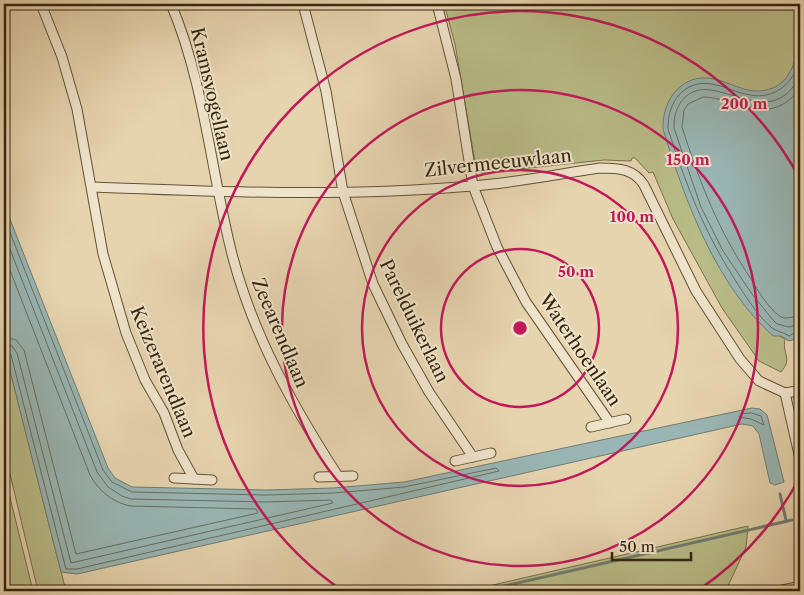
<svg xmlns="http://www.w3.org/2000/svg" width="804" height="595" viewBox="0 0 804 595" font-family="'Libre Caslon Text',serif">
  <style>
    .green { fill: #b9bc88; stroke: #78714b }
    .water { fill: #99b6b4; stroke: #717c72 }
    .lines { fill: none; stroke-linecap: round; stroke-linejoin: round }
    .shore { stroke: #686e61; stroke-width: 1 }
    .stream { stroke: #717c72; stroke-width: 3 }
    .minor-casing { stroke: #625236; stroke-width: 11 }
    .tertiary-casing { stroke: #625236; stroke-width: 12 }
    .minor { stroke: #efe3cb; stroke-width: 9 }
    .tertiary { stroke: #efe3cb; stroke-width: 10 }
    .ring { fill: none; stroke: #c2185b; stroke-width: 2.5 }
    .labels { text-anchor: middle; stroke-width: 4; stroke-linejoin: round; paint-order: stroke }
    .street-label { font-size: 18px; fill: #36260e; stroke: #efe3cb }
    .centre { fill: #c2185b; stroke: #efe3cb; stroke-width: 2.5 }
    .ring-label { font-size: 15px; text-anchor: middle; font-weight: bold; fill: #c2185b; stroke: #efe3cb; stroke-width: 4; stroke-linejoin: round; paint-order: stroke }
  </style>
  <rect width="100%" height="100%" fill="#e6d4af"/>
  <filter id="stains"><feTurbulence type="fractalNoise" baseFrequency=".004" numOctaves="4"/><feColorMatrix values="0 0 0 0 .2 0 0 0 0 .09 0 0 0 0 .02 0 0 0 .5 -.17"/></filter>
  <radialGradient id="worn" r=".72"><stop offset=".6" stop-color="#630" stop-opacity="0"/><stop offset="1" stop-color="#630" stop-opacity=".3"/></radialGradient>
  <g class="green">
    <path d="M444 4H800V119L713 256 743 301 765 328 785 339C782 355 793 358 781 372L759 361 722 308 673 219 653 172 649 173 635 158H632L631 161 604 160 481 173 476 168 455 44Z"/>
    <path d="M4 347 66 591H38L4 449Z"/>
    <path d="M4 473 33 591H7L4 578Z"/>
    <path d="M748 526 746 547 728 586 703 591H467Z"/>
  </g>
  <g class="water">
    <path d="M797 4H800V332L793 340 789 341 781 336H773C716 285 685 201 663 129 662 100 682 72 714 79 729 82 744 92 759 91 802 89 800 35 797 4Z"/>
    <path d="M4 204 108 468 115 478 132 487 266 490 333 488 404 482 752 408 760 409 767 415 784 482 775 485 770 483 759 434 753 426 742 424 77 574 61 572 4 347Z"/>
  </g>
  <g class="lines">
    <g class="shore">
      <path d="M800 58C795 82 775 100 750 95 737 93 725 86 712 84 684 79 667 103 668 129 687 188 705 234 739 286 748 300 759 317 772 328 777 332 784 332 789 336L800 330"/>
      <path d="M800 76C777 120 745 96 711 90 687 86 673 106 674 128L701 207 723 251 752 294 773 320 777 324 789 327 800 324"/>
      <path d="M800 89C768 129 739 98 703 97L688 104 684 110 682 127C700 183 718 230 751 279 758 291 768 307 778 315 785 321 793 316 800 316"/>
      <path d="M4 217 103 470 112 482 132 492 266 495 334 493 404 487 496 468 499 471 77 569H66L11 355 4 350"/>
      <path d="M4 234 97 472 108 487 122 496 131 499 266 502 331 500 333 503 71 563 17 353 12 346 4 344"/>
      <path d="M4 255 90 475C99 491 112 502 130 506L256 509 258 513 76 554 24 350 16 340 4 337"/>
      <path d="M752 413 761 416 764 425 751 419 739 417 741 414Z"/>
    </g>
    <g class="stream">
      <path d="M780 494 786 520"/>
      <path d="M483 591 792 520"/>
    </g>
    <defs>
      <g id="minor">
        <path d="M41 4 62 57 77 109 103 254 126 333 145 380 164 413 178 450 194 479"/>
        <path d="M171 4C205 84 211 174 233 258 254 337 294 408 338 476"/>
        <path d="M303 4 326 91 343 192 373 284 402 344 429 392 473 457"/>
        <path d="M437 4 456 79 473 186 497 247 526 302 610 423"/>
        <path d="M92 187C219 192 346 197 472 186 515 183 558 174 600 168 619 168 634 169 644 185L696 291 740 359 759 381 785 393"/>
        <path d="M797 391 800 401"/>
        <path d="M785 393 800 459"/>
        <path d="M785 393 797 391"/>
        <path d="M591 427 626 419"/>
        <path d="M455 461 491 453"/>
        <path d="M319 477 353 476"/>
        <path d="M174 478 212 480"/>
      </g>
      <path id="tertiary" d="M780 591 800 587"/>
    </defs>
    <use href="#minor" class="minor-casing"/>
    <use href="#tertiary" class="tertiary-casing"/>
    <use href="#minor" class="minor"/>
    <use href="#tertiary" class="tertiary"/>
  </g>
  <g class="ring">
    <circle cx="520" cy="328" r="79"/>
    <circle cx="520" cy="328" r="158"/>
    <circle cx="520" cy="328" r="238"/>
    <path d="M800 477A317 317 0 0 1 697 591M343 591A317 317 0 1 1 800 179"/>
  </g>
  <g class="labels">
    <g class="street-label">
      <text transform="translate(212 94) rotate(77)" y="6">Kramsvogellaan</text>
      <text transform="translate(498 163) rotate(-6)" y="6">Zilvermeeuwlaan</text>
      <text transform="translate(414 321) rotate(64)" y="6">Parelduikerlaan</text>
      <text transform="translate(280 333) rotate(67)" y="6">Zeearendlaan</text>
      <text transform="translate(580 350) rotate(56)" y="6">Waterhoenlaan</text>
      <text transform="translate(163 372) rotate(67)" y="6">Keizerarendlaan</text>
    </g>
  </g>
  <circle cx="520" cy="328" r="8" class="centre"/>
  <g class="ring-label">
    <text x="744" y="109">200 m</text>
    <text x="688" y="165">150 m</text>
    <text x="632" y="222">100 m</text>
    <text x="576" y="277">50 m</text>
  </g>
  <rect width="804" height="595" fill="none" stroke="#e6d4af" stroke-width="20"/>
  <rect x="5" y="5" width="794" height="585" fill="none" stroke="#36260e" stroke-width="2.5"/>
  <rect x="10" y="10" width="784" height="575" fill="none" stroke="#36260e"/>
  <path d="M612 552v8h79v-8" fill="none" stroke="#36260e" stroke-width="2.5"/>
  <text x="619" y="552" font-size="15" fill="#36260e" stroke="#efe3cb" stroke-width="4" paint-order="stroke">50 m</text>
  <rect width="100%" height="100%" filter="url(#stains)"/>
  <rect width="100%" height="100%" fill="url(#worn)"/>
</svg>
